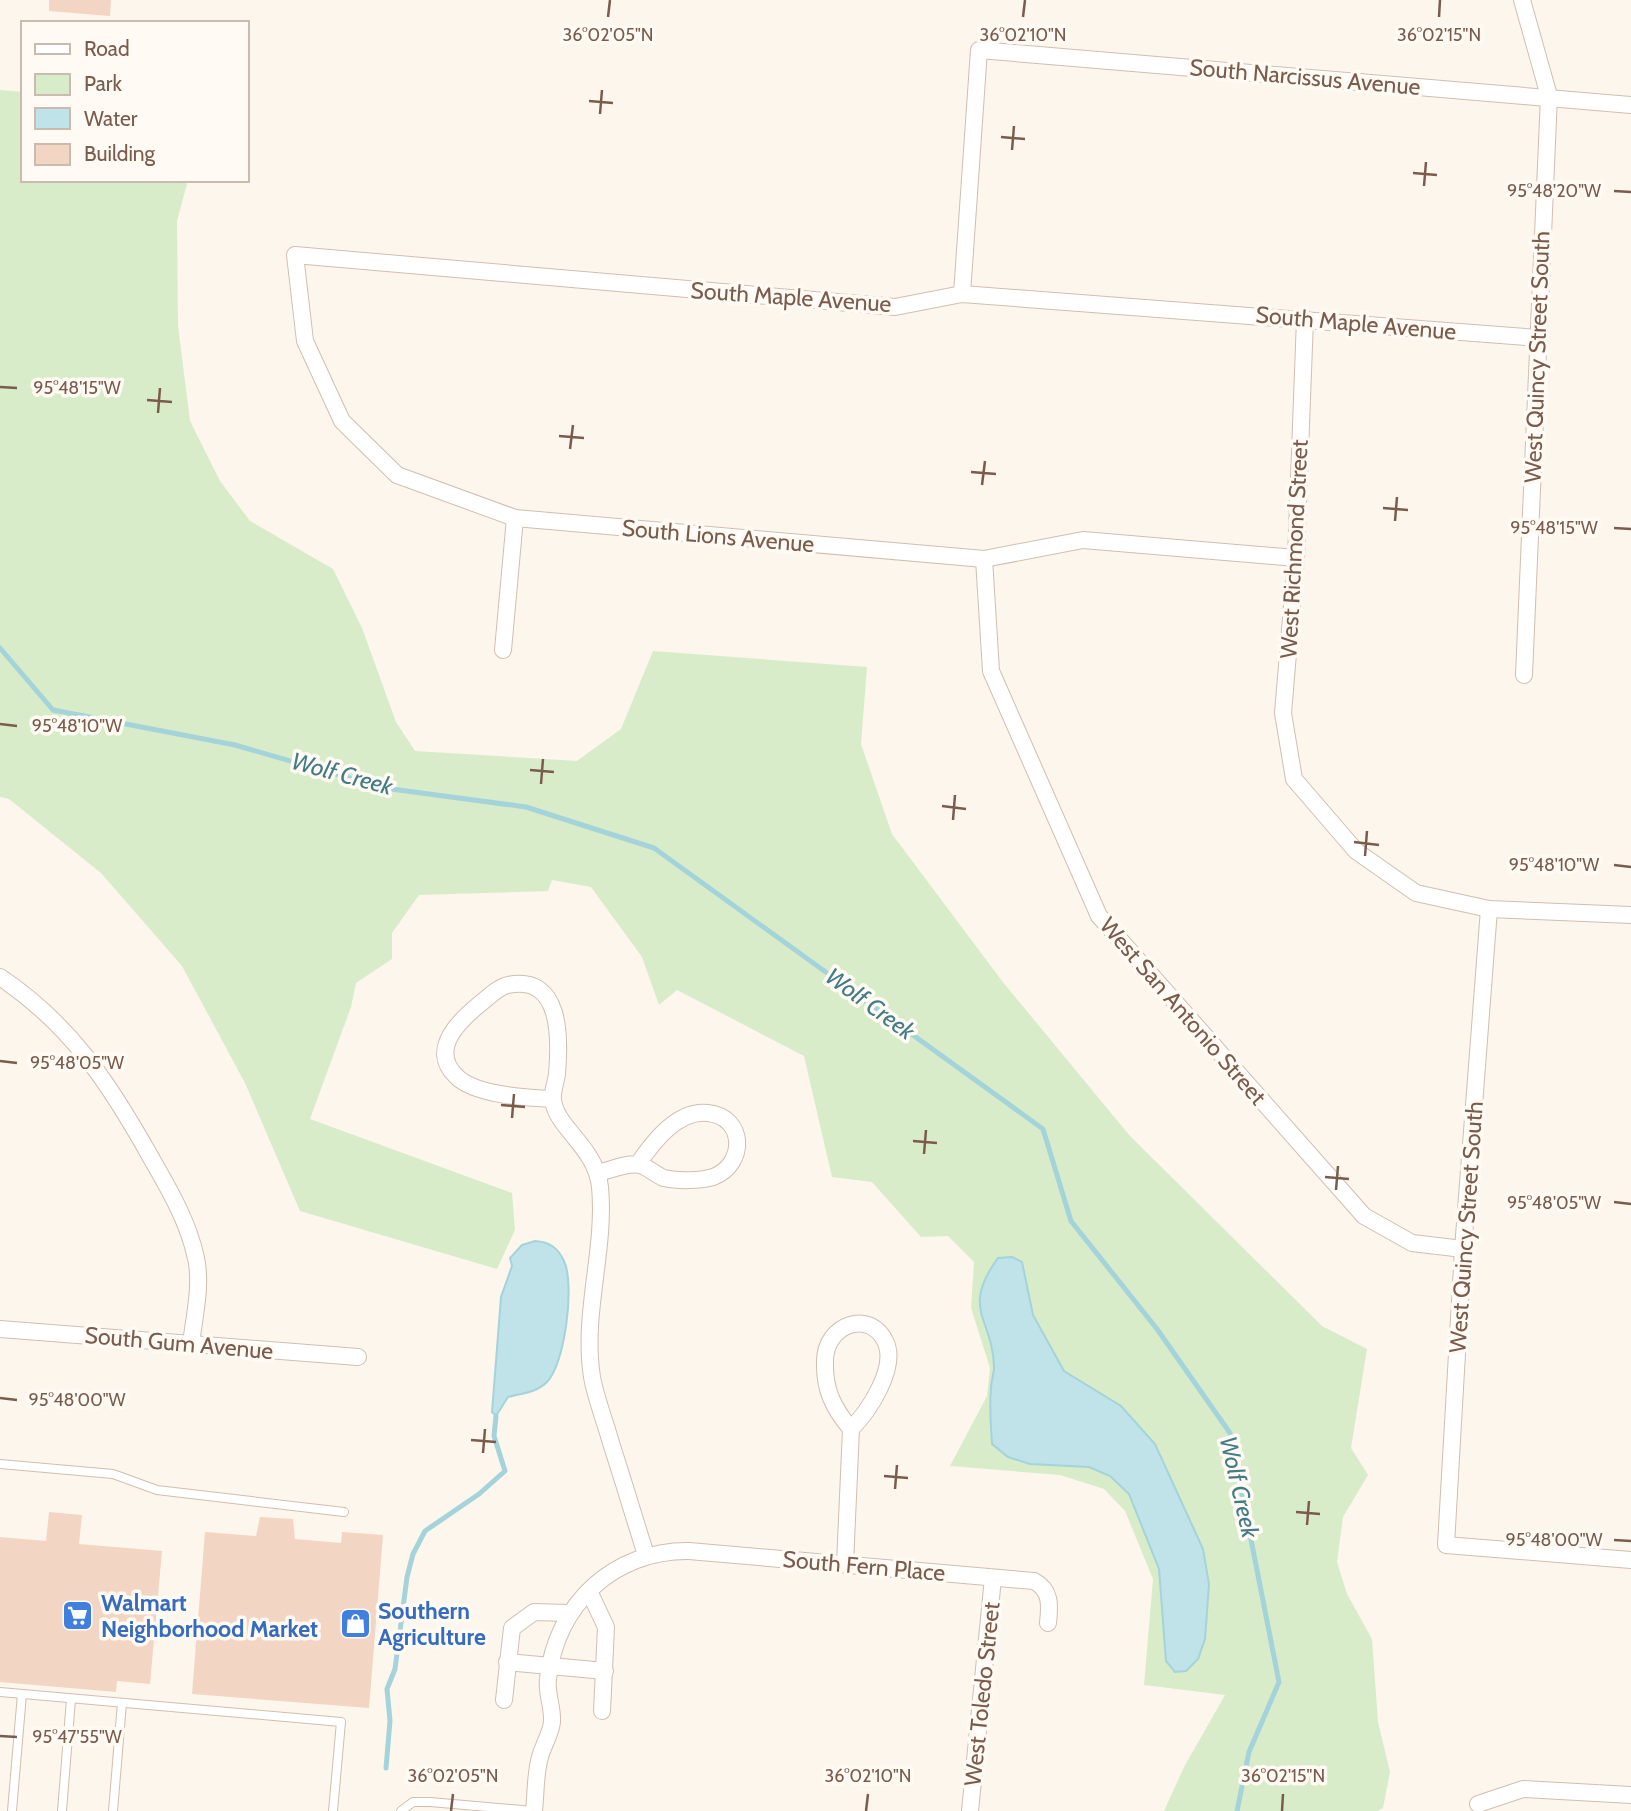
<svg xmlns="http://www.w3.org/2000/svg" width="1631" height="1811" viewBox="0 0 1631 1811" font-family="Cabin,sans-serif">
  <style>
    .green { fill: #d8ecc9 }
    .water { fill: #bfe3e8; stroke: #a5d3da; stroke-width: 2 }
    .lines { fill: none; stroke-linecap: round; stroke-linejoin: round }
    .stream { stroke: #a5d3da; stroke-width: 5 }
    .building { fill: #f3d5c3 }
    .service-casing { stroke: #d1beb0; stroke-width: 10 }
    .minor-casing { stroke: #d1beb0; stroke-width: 18 }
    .service { stroke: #fff; stroke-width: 8 }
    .minor { stroke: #fff; stroke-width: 16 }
    .ticks { fill: none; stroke: #7a5c4d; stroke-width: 2.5 }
    .labels { text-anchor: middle; stroke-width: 7; stroke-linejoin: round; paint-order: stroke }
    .street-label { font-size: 23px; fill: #7a5c4d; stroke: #fffaf3 }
    .shop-label { font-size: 23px; font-weight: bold; fill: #366cbe; stroke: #fffaf3; text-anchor: start }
    .water-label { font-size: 24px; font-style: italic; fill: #437c86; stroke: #fffaf3 }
    .ticks-label { font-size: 18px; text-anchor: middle; fill: #7a5c4d; stroke: #fffaf3; stroke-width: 7; stroke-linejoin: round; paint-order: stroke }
  </style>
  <rect width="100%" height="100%" fill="#fdf6ec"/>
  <path class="green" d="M0 90 23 92V180H188L177 221 178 326 190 421 220 481 250 521 333 569 362 628 396 722 415 751 577 761 621 729 653 651 867 667 861 744 892 834 1002 981 1130 1136 1322 1326 1367 1349 1351 1448 1368 1475 1343 1517 1337 1562 1347 1594 1372 1639 1378 1722 1390 1772 1383 1808 1378 1811H1164L1184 1767 1225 1695 1144 1685 1153 1579 1125 1511 1104 1489 1060 1475 950 1466 987 1396 990 1368 971 1308 974 1262 948 1236 921 1237 872 1182 832 1177 804 1056 677 990 659 1005 642 957 591 887 552 880 548 891 419 895 392 933V959L356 983 351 1007 310 1119 512 1193 515 1230 497 1269 300 1211 245 1083 182 966 101 873 9 799 0 797Z"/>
  <g class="water">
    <path d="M535 1241C550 1242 558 1248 564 1261 575 1284 565 1364 547 1382 536 1393 522 1393 508 1397L496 1416 492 1412 501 1297 512 1266 510 1258 522 1245Z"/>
    <path d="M1012 1257 1022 1262 1033 1315 1064 1371 1121 1406 1155 1444 1203 1549 1209 1584 1205 1639 1198 1659 1186 1671 1175 1672 1166 1661 1159 1569 1129 1494 1110 1476 1089 1467 1030 1464 1008 1457 992 1444C991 1426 989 1407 991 1389 991 1381 994 1374 994 1367 993 1318 960 1310 998 1258Z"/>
  </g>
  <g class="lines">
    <g class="stream">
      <path d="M0 648 53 710 235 745 384 788 526 807 654 848 1043 1129 1071 1221 1157 1329 1230 1433 1279 1682 1249 1752 1237 1811"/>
      <path d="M386 1768 390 1721 387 1689 395 1669 407 1577 413 1554 425 1531 479 1494 505 1471 494 1436 496 1416"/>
    </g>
  </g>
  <g class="building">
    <path d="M49 0H111L110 16 49 11Z"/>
    <path d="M49 1512 82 1515 79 1544 162 1551 150 1684 117 1681 116 1692 0 1682V1537L46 1541Z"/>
    <path d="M260 1517 293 1519 295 1539 341 1543 342 1532 383 1535 369 1708 192 1694 205 1532 256 1536Z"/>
  </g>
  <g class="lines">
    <defs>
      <g id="service">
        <path d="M0 1464 113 1474 157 1490 344 1512"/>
        <path d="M0 1692 341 1722 333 1811"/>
        <path d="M12 1811 22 1694"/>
        <path d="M62 1811 71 1699"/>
        <path d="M113 1811 122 1703"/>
        <path d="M401 1811 413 1802H430L534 1811"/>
      </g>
      <g id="minor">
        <path d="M1522 0 1549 96 1524 675"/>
        <path d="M962 294 979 50 1631 105"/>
        <path d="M1305 319 1296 558 1283 713 1294 779 1356 851 1416 893 1489 909 1631 915"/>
        <path d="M1296 558 1083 540 984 559 515 518 397 475 342 421 305 341 295 255 895 307 962 294 1538 338"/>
        <path d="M984 559 991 671 1099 916 1364 1216 1412 1243 1463 1249"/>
        <path d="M503 650 515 518"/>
        <path d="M1489 909 1463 1249 1446 1545 1631 1560"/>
        <path d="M0 977C71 1025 109 1083 150 1156 169 1189 188 1221 196 1258 202 1286 194 1317 191 1344"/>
        <path d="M553 1099C527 1098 474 1095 456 1076 428 1049 461 1019 481 1003 489 997 498 987 508 985 562 974 560 1039 557 1074 556 1082 552 1091 553 1100 556 1128 596 1147 600 1187 606 1250 582 1313 592 1377 596 1399 605 1421 611 1443 623 1480 634 1517 646 1555"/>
        <path d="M598 1173C610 1170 629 1162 640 1165 649 1168 656 1175 664 1178 676 1181 701 1181 713 1177 746 1165 746 1117 708 1113 678 1109 653 1142 638 1164"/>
        <path d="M0 1329 358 1357"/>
        <path d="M845 1564 851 1429C833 1408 824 1389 825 1361 825 1324 871 1308 886 1343 897 1369 868 1412 851 1429"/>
        <path d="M589 1591 606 1627 602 1711"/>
        <path d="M507 1662 605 1671"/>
        <path d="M504 1700 512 1628 534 1612 569 1613"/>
        <path d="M1478 1804 1523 1789 1631 1795"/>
        <path d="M534 1811C536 1794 535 1774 540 1757 543 1746 551 1733 552 1722 553 1707 546 1693 548 1679 556 1604 614 1550 689 1551L1034 1581C1051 1590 1050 1605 1048 1623"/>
        <path d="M970 1811 993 1578"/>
      </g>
    </defs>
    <use href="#service" class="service-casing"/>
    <use href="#minor" class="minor-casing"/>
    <use href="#service" class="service"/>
    <use href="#minor" class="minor"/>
  </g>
  <path class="ticks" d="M608 17 610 0M1023 17 1025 0M1439 17 1440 0M589 101 613 103M600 114 602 90M1001 137 1025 139M1012 150 1014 126M1413 173 1437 175M1424 186 1426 162M1614 191 1631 192M0 387 17 388M147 400 172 402M158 413 160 388M559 436 584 438M570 449 573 425M971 472 996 474M982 485 985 461M1383 508 1408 510M1395 521 1397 497M1614 528 1631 529M0 724 17 726M530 770 554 772M541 784 543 759M942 806 966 809M953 820 955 795M1354 842 1379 845M1365 856 1367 831M1614 865 1631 867M0 1061 17 1063M501 1105 525 1107M512 1118 514 1094M913 1141 937 1143M924 1154 926 1130M1325 1177 1349 1179M1336 1190 1338 1166M1614 1202 1631 1204M0 1398 17 1400M471 1440 496 1442M483 1453 485 1429M884 1476 908 1478M895 1489 897 1465M1296 1512 1320 1514M1307 1525 1309 1501M1614 1540 1631 1541M0 1736 17 1737M451 1811 453 1794M866 1811 868 1794M1282 1811 1283 1794"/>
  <defs>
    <symbol id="supermarket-square" viewBox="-11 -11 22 22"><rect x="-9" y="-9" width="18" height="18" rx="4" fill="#3f7fe0" stroke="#fffaf3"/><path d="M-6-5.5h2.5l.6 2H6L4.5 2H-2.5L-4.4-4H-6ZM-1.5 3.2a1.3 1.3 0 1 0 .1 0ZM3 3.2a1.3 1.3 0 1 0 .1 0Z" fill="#fff"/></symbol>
    <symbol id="shop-square" viewBox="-11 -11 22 22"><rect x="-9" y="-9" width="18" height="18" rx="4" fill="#3f7fe0" stroke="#fffaf3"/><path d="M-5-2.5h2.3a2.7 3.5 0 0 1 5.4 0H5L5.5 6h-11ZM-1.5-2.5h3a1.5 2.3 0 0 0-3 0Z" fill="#fff"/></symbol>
  </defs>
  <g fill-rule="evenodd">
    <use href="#supermarket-square" x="60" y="1598" width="35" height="35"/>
    <use href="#shop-square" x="338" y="1606" width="35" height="35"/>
  </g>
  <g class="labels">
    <g class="street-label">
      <text transform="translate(1305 77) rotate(5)" y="8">South Narcissus Avenue</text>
      <text transform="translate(791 297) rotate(4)" y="8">South Maple Avenue</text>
      <text transform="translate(1356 323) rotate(5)" y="8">South Maple Avenue</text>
      <text transform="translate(1537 357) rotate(-88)" y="8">West Quincy Street South</text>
      <text transform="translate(718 536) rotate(5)" y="8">South Lions Avenue</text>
      <text transform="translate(1294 549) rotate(-87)" y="8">West Richmond Street</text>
      <text transform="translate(1183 1011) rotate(49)" y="8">West San Antonio Street</text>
      <text transform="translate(1466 1227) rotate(-86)" y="8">West Quincy Street South</text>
      <text transform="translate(179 1343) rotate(5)" y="8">South Gum Avenue</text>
      <text transform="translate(864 1566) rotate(5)" y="8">South Fern Place</text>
      <text transform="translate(982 1694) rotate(-84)" y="8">West Toledo Street</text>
    </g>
    <g class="shop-label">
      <text x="101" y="1611">Walmart<tspan x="101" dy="26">Neighborhood Market</tspan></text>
      <text x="378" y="1619">Southern<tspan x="378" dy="26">Agriculture</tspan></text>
    </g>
    <g class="water-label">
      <text transform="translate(342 774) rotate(15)" y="8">Wolf Creek</text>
      <text transform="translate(870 1004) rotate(36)" y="8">Wolf Creek</text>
      <text transform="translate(1239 1487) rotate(77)" y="8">Wolf Creek</text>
    </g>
  </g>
  <g class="ticks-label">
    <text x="1023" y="41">36°02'10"N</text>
    <text x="608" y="41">36°02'05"N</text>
    <text x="1439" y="41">36°02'15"N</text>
    <text x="1554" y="197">95°48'20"W</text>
    <text x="77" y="394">95°48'15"W</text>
    <text x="1554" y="534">95°48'15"W</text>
    <text x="77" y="732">95°48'10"W</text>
    <text x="1554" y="871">95°48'10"W</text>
    <text x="77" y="1069">95°48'05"W</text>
    <text x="1554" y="1209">95°48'05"W</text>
    <text x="77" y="1406">95°48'00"W</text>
    <text x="1554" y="1546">95°48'00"W</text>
    <text x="77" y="1743">95°47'55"W</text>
    <text x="453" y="1782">36°02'05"N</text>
    <text x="868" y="1782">36°02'10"N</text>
    <text x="1283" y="1782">36°02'15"N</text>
  </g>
  <rect x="21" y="21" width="228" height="161" fill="#fffaf3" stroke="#cabbb1" stroke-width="2"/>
  <rect x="35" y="44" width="35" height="10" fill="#ffffff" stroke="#cabbb1" stroke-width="2"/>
  <text x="84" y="56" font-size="21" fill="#7a5c4d">Road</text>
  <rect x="35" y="74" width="35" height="21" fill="#d8ecc9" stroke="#cabbb1" stroke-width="2"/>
  <text x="84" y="91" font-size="21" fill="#7a5c4d">Park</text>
  <rect x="35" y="108" width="35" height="21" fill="#bfe3e8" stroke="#cabbb1" stroke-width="2"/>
  <text x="84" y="126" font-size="21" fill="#7a5c4d">Water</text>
  <rect x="35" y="144" width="35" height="21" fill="#f3d5c3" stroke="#cabbb1" stroke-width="2"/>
  <text x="84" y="161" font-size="21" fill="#7a5c4d">Building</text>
</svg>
